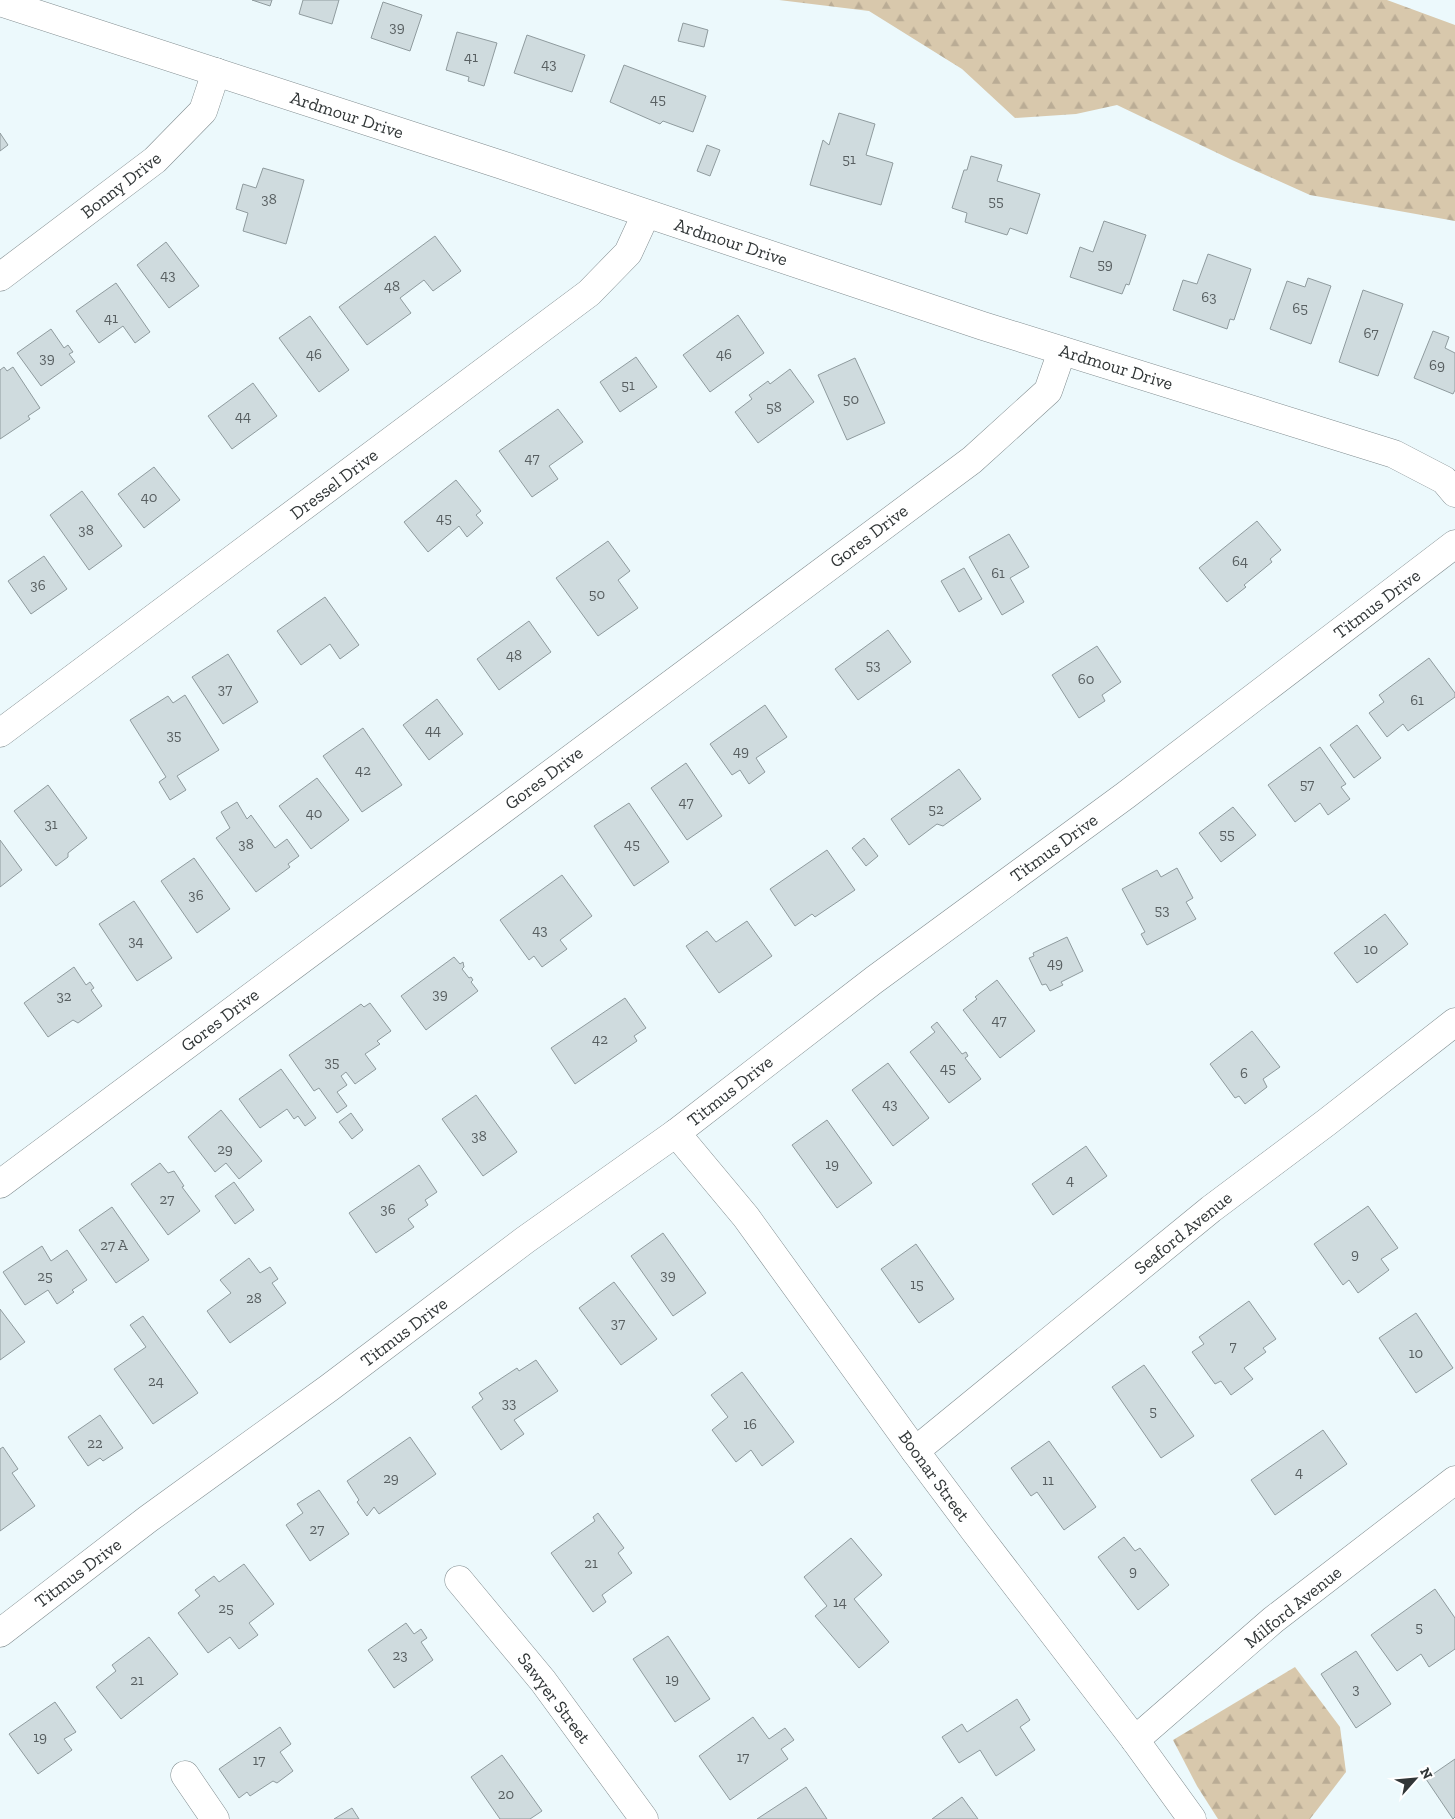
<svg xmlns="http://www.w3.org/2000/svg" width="1455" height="1819" viewBox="0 0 1455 1819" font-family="'Zilla Slab',serif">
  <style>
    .forest { fill: url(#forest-firs) }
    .building { fill: #cfdbde; stroke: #8f9b9e }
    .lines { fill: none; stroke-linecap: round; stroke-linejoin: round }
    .street-casing { stroke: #808c8f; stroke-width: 29 }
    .street { stroke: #fff; stroke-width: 28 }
    .labels { text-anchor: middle; stroke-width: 4; stroke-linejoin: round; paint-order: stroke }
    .number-label { font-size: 15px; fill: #585f61 }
    .street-label { font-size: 18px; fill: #313637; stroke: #fff }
  </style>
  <defs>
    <pattern id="forest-firs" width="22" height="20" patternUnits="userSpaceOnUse" patternTransform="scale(1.25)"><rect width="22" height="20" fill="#d8c8ac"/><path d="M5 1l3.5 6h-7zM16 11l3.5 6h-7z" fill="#baac95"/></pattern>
  </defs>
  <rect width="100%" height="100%" fill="#ecf9fc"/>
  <g class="forest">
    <path d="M779 0H1387L1455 25V221L1310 195 1232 160 1117 105 1076 114 1015 118 962 69 869 11Z"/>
    <path d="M1295 1667 1340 1727 1346 1772 1310 1819H1218L1197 1786 1173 1740Z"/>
  </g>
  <g class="building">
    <path d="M252 0H272L270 6Z"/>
    <path d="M303 0H339L332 24 299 14Z"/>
    <path d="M383 2 422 15 410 51 371 38Z"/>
    <path d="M683 23 708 30 704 47 678 41Z"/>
    <path d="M457 32 497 43 484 86 468 81 469 77 446 70Z"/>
    <path d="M527 35 585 55 572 92 514 73Z"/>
    <path d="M624 65 706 96 693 132 663 121 660 124 610 102Z"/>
    <path d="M839 113 875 124 866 155 893 163 881 205 810 185 823 140 829 145Z"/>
    <path d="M0 133 8 145 0 151Z"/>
    <path d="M707 145 720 150 710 176 697 171Z"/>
    <path d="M971 156 1002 165 997 181 1040 194 1027 234 1010 228 1007 235 965 222 967 213 952 208 964 170H967Z"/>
    <path d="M263 168 304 180 286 244 243 231 248 213 236 209 243 184 256 188Z"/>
    <path d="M1104 221 1146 235 1129 285 1126 284 1122 294 1070 277 1080 247 1093 252Z"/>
    <path d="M435 236 461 271 433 291 424 280 400 298 411 313 367 345 339 307Z"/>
    <path d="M166 242 199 286 169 308 137 265Z"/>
    <path d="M1208 254 1251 269 1234 320 1230 319 1227 329 1173 310 1183 280 1197 284Z"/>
    <path d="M1308 278 1331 286 1311 344 1270 329 1287 281 1305 287Z"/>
    <path d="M116 283 150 332 135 343 123 326 99 343 76 311Z"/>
    <path d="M1363 290 1403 304 1378 376 1339 362Z"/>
    <path d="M738 315 764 353 710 392 683 355Z"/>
    <path d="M310 316 349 370 319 392 279 338Z"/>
    <path d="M51 329 64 348 68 345 73 352 69 354 75 362 41 386 17 353Z"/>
    <path d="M1433 331 1449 337 1445 348 1455 353V390L1453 394 1414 378Z"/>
    <path d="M636 357 657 387 620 412 600 382Z"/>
    <path d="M855 358 885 423 847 440 818 375Z"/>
    <path d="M4 367 7 371 13 367 40 408 28 416 30 419 0 439V370Z"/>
    <path d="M790 369 814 402 758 443 735 412 752 399 749 395 768 381 770 384Z"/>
    <path d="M253 383 277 416 232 449 208 416Z"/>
    <path d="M558 409 583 442 549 466 558 479 532 497 499 451Z"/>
    <path d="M154 467 180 500 144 528 118 494Z"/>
    <path d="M456 480 481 511 476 515 483 523 467 537 459 526 428 552 404 522Z"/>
    <path d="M82 491 122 546 89 570 50 515Z"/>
    <path d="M1257 521 1281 550 1270 559 1272 562 1244 585 1246 587 1227 602 1199 568Z"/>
    <path d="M1009 534 1029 567 1010 578 1024 602 1002 615 969 557Z"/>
    <path d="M608 541 630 571 618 580 638 608 598 636 556 578Z"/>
    <path d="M44 556 67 589 31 614 8 581Z"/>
    <path d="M964 568 982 599 959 612 941 581Z"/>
    <path d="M325 597 359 645 340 659 330 644 301 665 277 631Z"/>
    <path d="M529 621 551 652 499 690 477 659Z"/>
    <path d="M888 630 911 662 858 700 835 669Z"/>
    <path d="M1097 646 1121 682 1102 695 1105 701 1079 718 1052 675Z"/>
    <path d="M228 654 258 702 223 724 192 677Z"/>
    <path d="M1429 658 1455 693V697L1408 731 1403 724 1387 737 1369 713 1384 702 1379 695Z"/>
    <path d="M185 695 219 750 177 776 186 790 170 800 159 782 166 777 130 720 168 696 173 703Z"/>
    <path d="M437 699 463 734 429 760 403 725Z"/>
    <path d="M765 705 787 737 756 758 765 772 749 784 740 770 732 775 710 744Z"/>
    <path d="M1357 725 1381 758 1354 778 1330 745Z"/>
    <path d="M363 728 402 785 362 812 323 756Z"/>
    <path d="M1320 747 1346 784 1341 787 1350 799 1328 815 1320 803 1295 822 1268 785Z"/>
    <path d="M686 763 722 816 687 840 651 788Z"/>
    <path d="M959 769 981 799 943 826 937 824 909 845 891 819Z"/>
    <path d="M317 778 349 820 311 849 279 806Z"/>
    <path d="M48 785 87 838 68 853V857L56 866 14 811Z"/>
    <path d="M237 802 247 819 251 815 275 848 287 839 299 856 288 864 290 867 256 892 216 838 230 828 221 812Z"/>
    <path d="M629 803 669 862 634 886 594 826Z"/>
    <path d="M1233 807 1256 835 1221 862 1199 833Z"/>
    <path d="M864 838 878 856 866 866 852 848Z"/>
    <path d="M0 840 22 870 0 887Z"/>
    <path d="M827 850 855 890 815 917 812 914 795 926 770 889Z"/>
    <path d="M194 858 230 909 197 933 161 881Z"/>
    <path d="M1177 868 1193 898 1186 902 1196 919 1147 945 1141 934 1145 932 1122 889 1157 870 1161 877Z"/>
    <path d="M562 875 592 916 560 940 567 949 542 967 534 956 529 960 500 920Z"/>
    <path d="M134 901 172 958 137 981 99 924Z"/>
    <path d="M1385 914 1408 944 1357 983 1334 953Z"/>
    <path d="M747 921 772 956 719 993 686 946 707 931 716 942Z"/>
    <path d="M1067 937 1083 971 1061 982 1063 985 1050 991 1046 984 1042 985 1029 958 1034 956 1033 953Z"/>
    <path d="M454 957 460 964 463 962 464 967 462 969 469 978 471 977 473 980 471 982 478 991 426 1030 401 996Z"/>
    <path d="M74 967 86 985 90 982 94 988 91 990 102 1006 78 1023 73 1020 48 1037 24 1003Z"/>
    <path d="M997 980 1035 1031 1000 1058 963 1010 977 999 975 997Z"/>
    <path d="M625 998 646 1028 634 1036 637 1041 575 1084 551 1048Z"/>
    <path d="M370 1003 391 1031 377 1041 380 1044 365 1054 376 1069 355 1084 346 1072 341 1076 347 1085 337 1092 347 1106 337 1113 319 1088 314 1091 289 1055 361 1004 364 1007Z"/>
    <path d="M937 1022 962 1054 966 1052 968 1056 965 1058 981 1079 949 1103 910 1052 935 1032 931 1027Z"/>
    <path d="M1252 1031 1280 1067 1263 1079 1267 1087 1245 1104 1239 1096 1235 1098 1210 1064Z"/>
    <path d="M888 1063 929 1118 893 1146 852 1090Z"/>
    <path d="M281 1069 316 1118 305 1126 298 1116 294 1119 287 1109 260 1128 239 1099Z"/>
    <path d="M476 1095 517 1152 483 1176 442 1119Z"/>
    <path d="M221 1110 262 1161 239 1179 226 1163 215 1172 188 1137Z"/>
    <path d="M351 1113 363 1130 352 1139 339 1122Z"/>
    <path d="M827 1120 872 1183 837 1208 792 1145Z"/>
    <path d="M1086 1146 1107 1176 1053 1215 1032 1184Z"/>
    <path d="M160 1163 168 1173 174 1171 184 1186 182 1187 200 1211 168 1235 131 1184Z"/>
    <path d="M419 1165 437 1192 425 1200 428 1205 408 1219 414 1227 376 1253 349 1213Z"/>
    <path d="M234 1182 254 1210 235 1224 215 1196Z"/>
    <path d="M1368 1206 1398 1248 1381 1259 1389 1270 1358 1293 1349 1280 1343 1285 1314 1244Z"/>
    <path d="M112 1207 149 1260 116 1283 79 1230Z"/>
    <path d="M663 1233 706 1293 673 1316 631 1256Z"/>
    <path d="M916 1244 954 1299 919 1323 881 1269Z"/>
    <path d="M42 1246 51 1261 67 1250 87 1280 72 1290 74 1292 57 1304 48 1290 25 1305 3 1272Z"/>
    <path d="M249 1258 260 1273 270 1267 278 1279 272 1283 286 1303 230 1343 207 1311 231 1293 220 1280Z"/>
    <path d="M614 1282 657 1339 621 1365 579 1308Z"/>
    <path d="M1249 1301 1276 1339 1263 1348 1266 1352 1244 1368 1253 1379 1231 1395 1221 1381 1215 1384 1192 1352 1204 1344 1199 1337Z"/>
    <path d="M0 1309 25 1342 0 1360Z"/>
    <path d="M1416 1313 1453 1368 1416 1393 1379 1338Z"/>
    <path d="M143 1316 198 1393 153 1424 114 1369 146 1347 130 1325Z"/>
    <path d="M536 1360 558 1391 514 1420 524 1434 501 1450 472 1407 483 1399 479 1393 517 1368 519 1371Z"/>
    <path d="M1144 1365 1194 1436 1161 1458 1112 1387Z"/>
    <path d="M742 1372 794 1442 762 1466 751 1450 736 1462 712 1430 728 1417 711 1395Z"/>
    <path d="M100 1415 123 1448 103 1461 100 1458 88 1466 68 1437Z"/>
    <path d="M1323 1430 1347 1464 1275 1515 1251 1480Z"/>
    <path d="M410 1437 436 1474 379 1514 374 1507 367 1516 357 1502 359 1500 347 1481Z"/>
    <path d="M1049 1441 1096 1507 1064 1530 1037 1492 1031 1496 1011 1468Z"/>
    <path d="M3 1447 18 1469 12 1473 35 1506 0 1531V1449Z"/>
    <path d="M319 1490 349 1534 310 1561 286 1525 303 1513 297 1504Z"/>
    <path d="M598 1513 624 1548 618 1553 632 1573 602 1595 606 1602 593 1612 551 1553 595 1521 593 1517Z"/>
    <path d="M1124 1537 1135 1551 1140 1548 1169 1585 1138 1610 1098 1557Z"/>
    <path d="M851 1538 882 1575 854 1599 889 1642 859 1668 815 1616 827 1606 804 1577Z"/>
    <path d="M244 1564 274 1604 249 1623 258 1635 239 1649 230 1637 208 1653 178 1613 200 1596 195 1590 214 1576 219 1582Z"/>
    <path d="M1435 1589 1455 1618V1649L1429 1667 1421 1654 1397 1671 1371 1635Z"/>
    <path d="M406 1623 414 1634 421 1629 427 1638 421 1642 433 1660 394 1688 368 1650Z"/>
    <path d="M668 1636 710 1699 675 1722 633 1659Z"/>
    <path d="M149 1637 178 1674 121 1719 96 1687 116 1671 112 1665Z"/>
    <path d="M1356 1651 1391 1704 1356 1728 1321 1674Z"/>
    <path d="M1017 1699 1030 1720 1020 1727 1035 1750 996 1776 980 1750 959 1763 942 1737 962 1724 967 1732Z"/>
    <path d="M55 1702 76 1732 64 1739 72 1750 38 1774 9 1734Z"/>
    <path d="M753 1717 769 1739 785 1728 794 1740 781 1749 788 1759 730 1800 699 1756Z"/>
    <path d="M280 1727 291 1744 280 1752 293 1771 277 1783 273 1781 250 1796 247 1792 239 1798 219 1769Z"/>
    <path d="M502 1755 542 1811 530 1819H500L471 1777Z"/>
    <path d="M1455 1759V1817L1453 1819 1426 1779Z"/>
    <path d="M806 1787 827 1819H757Z"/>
    <path d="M962 1797 978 1819H932Z"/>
    <path d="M352 1808 359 1819H334Z"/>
  </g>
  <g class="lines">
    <defs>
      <g id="street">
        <path d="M0 2 502 165 983 326 1394 454 1444 480 1455 493"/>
        <path d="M0 277 155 160 203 111 216 72"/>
        <path d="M0 733 589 293 628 253 646 214"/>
        <path d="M676 1133 746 1217 915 1451 974 1530 1135 1740 1192 1819"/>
        <path d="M0 1184 972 460 1048 391 1062 351"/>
        <path d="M915 1451 1211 1209 1327 1122 1455 1022"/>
        <path d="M459 1580 543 1681 644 1819"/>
        <path d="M0 1633 148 1519 329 1388 525 1240 676 1133 874 980 1126 795 1455 544"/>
        <path d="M1135 1740 1273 1620 1455 1480"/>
        <path d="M185 1775 215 1819"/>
      </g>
    </defs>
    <use href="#street" class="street-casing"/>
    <use href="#street" class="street"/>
  </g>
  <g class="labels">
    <g class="number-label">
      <text x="397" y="32">39</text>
      <text x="471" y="62">41</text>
      <text x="549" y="69">43</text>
      <text x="658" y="104">45</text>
      <text x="849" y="164">51</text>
      <text x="269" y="204">38</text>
      <text x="996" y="206">55</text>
      <text x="1105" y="269">59</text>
      <text x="168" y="280">43</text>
      <text x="392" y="291">48</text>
      <text x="1209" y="302">63</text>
      <text x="1300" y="313">65</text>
      <text x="111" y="323">41</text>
      <text x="1371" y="338">67</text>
      <text x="314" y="359">46</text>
      <text x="724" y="359">46</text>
      <text x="47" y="363">39</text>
      <text x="1437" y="370">69</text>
      <text x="628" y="390">51</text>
      <text x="851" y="404">50</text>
      <text x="774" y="412">58</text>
      <text x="243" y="421">44</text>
      <text x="532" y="463">47</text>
      <text x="149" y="502">40</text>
      <text x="444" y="523">45</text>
      <text x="86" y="535">38</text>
      <text x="1240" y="566">64</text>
      <text x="998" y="578">61</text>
      <text x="38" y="590">36</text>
      <text x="597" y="599">50</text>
      <text x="514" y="660">48</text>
      <text x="873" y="670">53</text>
      <text x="1086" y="684">60</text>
      <text x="225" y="694">37</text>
      <text x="1417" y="705">61</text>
      <text x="433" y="735">44</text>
      <text x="174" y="740">35</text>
      <text x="741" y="756">49</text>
      <text x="363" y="775">42</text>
      <text x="1307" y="789">57</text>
      <text x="686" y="807">47</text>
      <text x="936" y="814">52</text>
      <text x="314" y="818">40</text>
      <text x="51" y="829">31</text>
      <text x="1227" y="839">55</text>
      <text x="246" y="849">38</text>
      <text x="632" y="849">45</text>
      <text x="196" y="900">36</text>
      <text x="1162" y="915">53</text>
      <text x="540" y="935">43</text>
      <text x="136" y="946">34</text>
      <text x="1371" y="954">10</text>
      <text x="1055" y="968">49</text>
      <text x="440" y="999">39</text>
      <text x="64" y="1001">32</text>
      <text x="999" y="1025">47</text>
      <text x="600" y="1044">42</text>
      <text x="332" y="1067">35</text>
      <text x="948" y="1073">45</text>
      <text x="1244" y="1078">6</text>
      <text x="890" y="1109">43</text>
      <text x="479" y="1141">38</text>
      <text x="225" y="1154">29</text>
      <text x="832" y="1169">19</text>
      <text x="1070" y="1185">4</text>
      <text x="167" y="1204">27</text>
      <text x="388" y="1214">36</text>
      <text x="114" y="1250">27 A</text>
      <text x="1355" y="1259">9</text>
      <text x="668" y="1280">39</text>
      <text x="45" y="1281">25</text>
      <text x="917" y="1289">15</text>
      <text x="254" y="1303">28</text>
      <text x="618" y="1328">37</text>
      <text x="1233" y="1351">7</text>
      <text x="1416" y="1358">10</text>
      <text x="156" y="1386">24</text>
      <text x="509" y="1408">33</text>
      <text x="1153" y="1416">5</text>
      <text x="750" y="1429">16</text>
      <text x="95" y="1448">22</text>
      <text x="1299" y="1477">4</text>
      <text x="391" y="1483">29</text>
      <text x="1048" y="1485">11</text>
      <text x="317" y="1534">27</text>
      <text x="591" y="1568">21</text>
      <text x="1133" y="1576">9</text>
      <text x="840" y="1607">14</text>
      <text x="226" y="1613">25</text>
      <text x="1419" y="1632">5</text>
      <text x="400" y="1660">23</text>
      <text x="672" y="1684">19</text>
      <text x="137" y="1685">21</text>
      <text x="1356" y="1694">3</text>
      <text x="40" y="1742">19</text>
      <text x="743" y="1762">17</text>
      <text x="259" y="1765">17</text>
      <text x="506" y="1799">20</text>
    </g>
    <g class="street-label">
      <text transform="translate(347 115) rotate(18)" y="6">Ardmour Drive</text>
      <text transform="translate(121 185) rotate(-38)" y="6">Bonny Drive</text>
      <text transform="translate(731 242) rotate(18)" y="6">Ardmour Drive</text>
      <text transform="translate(1116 367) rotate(17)" y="6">Ardmour Drive</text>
      <text transform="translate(334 484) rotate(-37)" y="6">Dressel Drive</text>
      <text transform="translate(869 536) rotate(-37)" y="6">Gores Drive</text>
      <text transform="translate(1377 604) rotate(-37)" y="6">Titmus Drive</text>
      <text transform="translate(544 778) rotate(-37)" y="6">Gores Drive</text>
      <text transform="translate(1054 848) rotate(-36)" y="6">Titmus Drive</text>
      <text transform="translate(220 1020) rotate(-37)" y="6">Gores Drive</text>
      <text transform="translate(730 1091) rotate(-38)" y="6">Titmus Drive</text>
      <text transform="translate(1183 1233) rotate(-39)" y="6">Seaford Avenue</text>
      <text transform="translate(404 1332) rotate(-37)" y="6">Titmus Drive</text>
      <text transform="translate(934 1476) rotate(54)" y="6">Boonar Street</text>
      <text transform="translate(78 1573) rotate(-37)" y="6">Titmus Drive</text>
      <text transform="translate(1293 1607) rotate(-39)" y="6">Milford Avenue</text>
      <text transform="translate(554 1698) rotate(53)" y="6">Sawyer Street</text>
    </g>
  </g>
  <g transform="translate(1415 1779) rotate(63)" stroke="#ffffff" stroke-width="4" paint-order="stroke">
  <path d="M0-4L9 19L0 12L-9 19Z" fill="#313637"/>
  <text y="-8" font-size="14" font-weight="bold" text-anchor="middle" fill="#313637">N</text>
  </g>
</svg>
